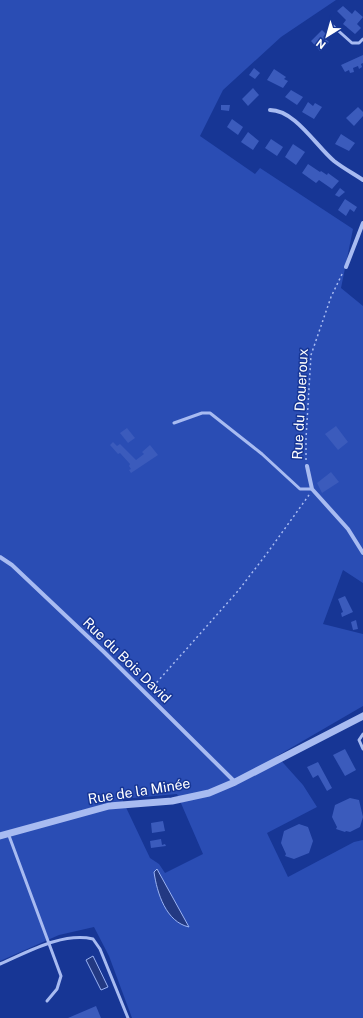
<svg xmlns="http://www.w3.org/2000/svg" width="363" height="1018" viewBox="0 0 363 1018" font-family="'Public Sans',sans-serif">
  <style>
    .green { fill: #2a4db4; fill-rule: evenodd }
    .water { fill: #233982; stroke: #9ab3f4 }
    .building { fill: #3b5bbc }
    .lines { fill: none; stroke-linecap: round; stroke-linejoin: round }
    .path { stroke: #a8bbf1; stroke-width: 1.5; stroke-dasharray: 2 3; stroke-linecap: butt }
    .service { stroke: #a8bbf1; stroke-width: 3 }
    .minor { stroke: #a8bbf1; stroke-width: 4 }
    .tertiary { stroke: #a8bbf1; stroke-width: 7 }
    .labels { text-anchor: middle; stroke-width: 3; stroke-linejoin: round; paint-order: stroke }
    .street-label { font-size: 14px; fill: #fff; stroke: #173695 }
  </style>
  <rect width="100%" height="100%" fill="#173695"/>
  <path class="green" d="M0 0H336L281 37 223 90 200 136 255 174 260 168 353 229 341 288 363 306V583L343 570 323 624 363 634V706L277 756 303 785 317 807 267 833 288 877 354 842 363 840V1018H132L109 956 94 927 59 935 0 961ZM177 794 203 854 165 873 159 864 150 858 122 799Z"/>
  <g class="water">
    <path d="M157 869 189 927C166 922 157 893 154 872Z"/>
    <path d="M93 956 108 987 101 990 86 960Z"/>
  </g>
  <g class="building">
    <path d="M343 6 352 14 355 10 363 17 357 24 361 28 355 34 343 24 346 20 337 11Z"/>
    <path d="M322 30 326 34 323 37 329 42 320 51 311 41Z"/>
    <path d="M363 55V63L361 64 362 67 359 69 358 66 353 68 354 72 350 73 349 70 345 72 341 65Z"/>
    <path d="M254 68 260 73 255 79 249 75Z"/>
    <path d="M274 69 286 77 284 79 288 81 283 88 267 80Z"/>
    <path d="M253 88 259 95 248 106 242 99Z"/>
    <path d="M291 90 303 97 297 105 285 97Z"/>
    <path d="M308 102 313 106 315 103 322 107 314 119 302 112Z"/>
    <path d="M221 105H230L229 111 221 110Z"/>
    <path d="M358 107 363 112V116L354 126 346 118Z"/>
    <path d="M232 119 243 127 238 135 227 127Z"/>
    <path d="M248 132 259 141 253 150 241 142Z"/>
    <path d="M341 134 355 143 349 151 335 144Z"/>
    <path d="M271 139 283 147 277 156 265 148Z"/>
    <path d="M293 144 305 152 296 165 285 157Z"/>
    <path d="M308 164 320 172 321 171 327 175 328 173 339 181 332 189 319 180 316 183 302 173Z"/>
    <path d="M340 188 345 192 339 197 335 195Z"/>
    <path d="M345 199 357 207 354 212 350 209 346 216 338 210Z"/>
    <path d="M336 426 348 442 338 450 325 434Z"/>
    <path d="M127 428 135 438 128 443 120 433Z"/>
    <path d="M113 442 117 446 120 444 136 460 144 454 142 452 150 445 158 455 131 473 129 470 131 469 129 466 130 464 120 453 118 454 110 445Z"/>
    <path d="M331 472 339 482 322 493 317 483Z"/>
    <path d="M345 596 353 612 342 617 341 613 343 612 338 599Z"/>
    <path d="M356 620 358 629 353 630 351 622Z"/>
    <path d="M345 749 356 770 345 776 333 755Z"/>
    <path d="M318 762 332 788 327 791 318 775 313 778 307 767Z"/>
    <path d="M350 798 359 800 363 817 360 827 350 832 346 831 345 832 336 829 337 827 332 817 335 805Z"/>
    <path d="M163 821 165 831 152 833 151 823Z"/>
    <path d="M299 824 308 827 313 841 309 853 294 859 285 856 286 854 281 843 284 831Z"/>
    <path d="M161 839 162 845 165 844 166 846 151 848 150 841Z"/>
    <path d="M96 1006 101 1018H68Z"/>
  </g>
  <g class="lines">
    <g class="path">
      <path d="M306 460V439L311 355 331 297 343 272"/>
      <path d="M150 690 238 591 268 552 309 495"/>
    </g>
    <g class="service">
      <path d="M333 26 352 43H359L363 39"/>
      <path d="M174 423 202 413H210L262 454 300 489H312"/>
      <path d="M363 734 359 740 363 749"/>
      <path d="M8 833 61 976 57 989 47 1001"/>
      <path d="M0 964C28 952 62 932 93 939L100 949 128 1018"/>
    </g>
    <g class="minor">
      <path d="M270 110C295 110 316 146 334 161 343 168 354 174 363 180"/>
      <path d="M346 267 363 223"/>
      <path d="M307 466 312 489 348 529 363 553"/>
      <path d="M0 557 12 565 104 652 235 782"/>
    </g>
    <path class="tertiary" d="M0 836 109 806 172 801 209 793 235 782 363 716"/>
  </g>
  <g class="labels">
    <g class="street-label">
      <text transform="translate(300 404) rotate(-87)" y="5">Rue du Doueroux</text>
      <text transform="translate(127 660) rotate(44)" y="5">Rue du Bois David</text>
      <text transform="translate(139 791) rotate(-9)" y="5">Rue de la Minée</text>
    </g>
  </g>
  <g transform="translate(327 36) rotate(217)" stroke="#173695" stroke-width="3" paint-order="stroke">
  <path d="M0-3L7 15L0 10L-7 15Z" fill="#ffffff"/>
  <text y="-6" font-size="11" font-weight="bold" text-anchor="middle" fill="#ffffff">N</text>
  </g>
</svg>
